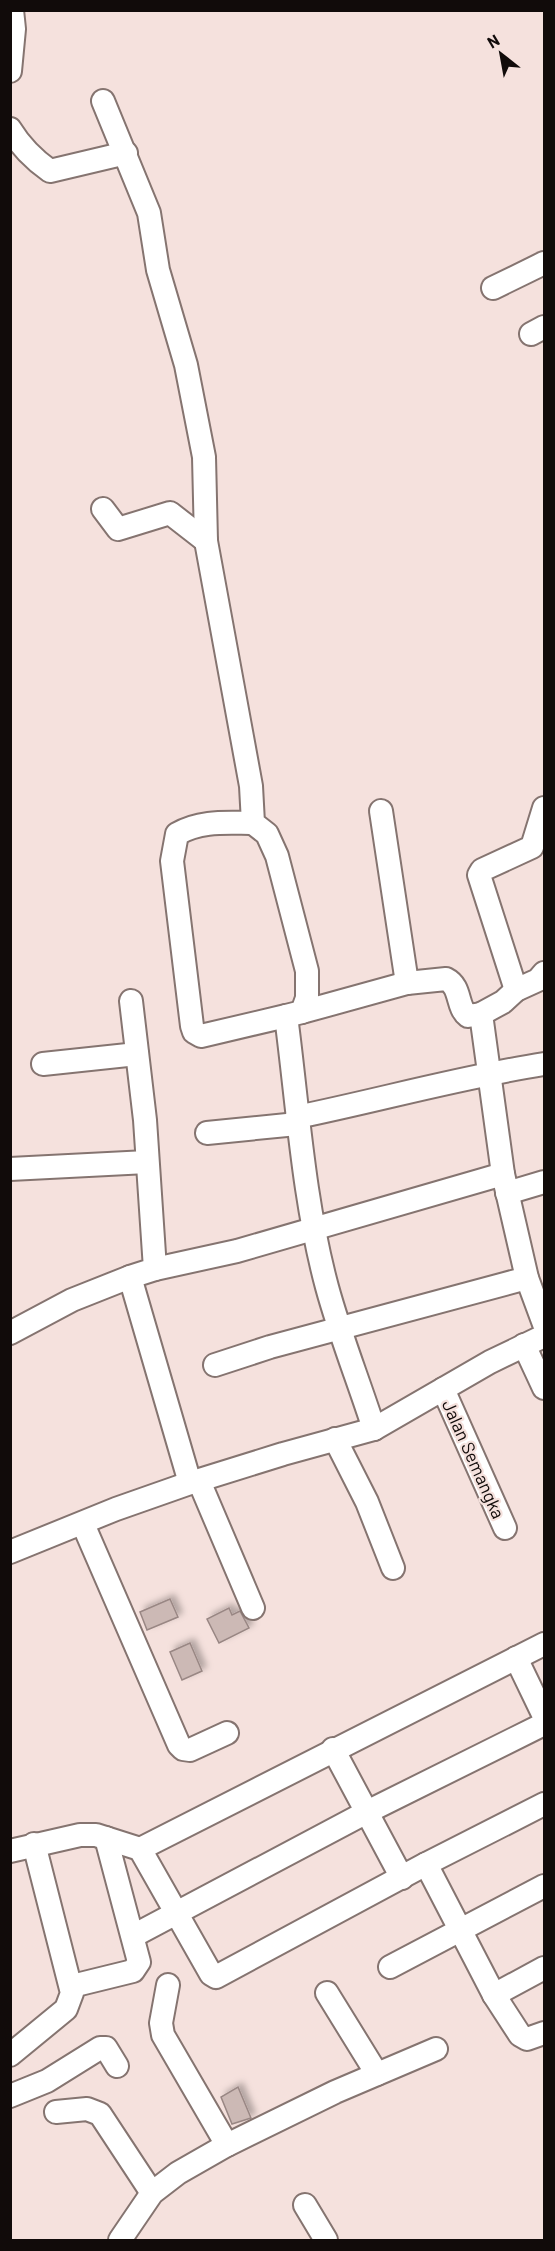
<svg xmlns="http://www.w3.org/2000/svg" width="555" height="2251" viewBox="0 0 555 2251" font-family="Barlow,sans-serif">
  <defs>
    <filter id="shadow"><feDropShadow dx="4.5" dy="-4.5" stdDeviation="3" flood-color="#0004"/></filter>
  </defs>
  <rect width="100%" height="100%" fill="#f5e1dd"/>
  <g fill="#ccb9b5" stroke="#998784" stroke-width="1.5" filter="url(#shadow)">
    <path d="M170 1599 178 1617 147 1630 140 1612Z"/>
    <path d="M229 1608 232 1615 240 1611 249 1628 219 1643 207 1619Z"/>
    <path d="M190 1643 202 1671 182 1680 170 1652Z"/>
    <path d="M238 2087 251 2118 232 2124 221 2097Z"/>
  </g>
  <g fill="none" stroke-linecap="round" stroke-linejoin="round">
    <defs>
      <g id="minor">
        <path d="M10 71 14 29 12 10"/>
        <path d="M103 101 149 213 158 270 186 365 204 457 206 541 251 786 253 823 267 834 277 856 307 971V998L302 1012 286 1016C298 1107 303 1198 327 1287 340 1335 359 1382 374 1429"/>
        <path d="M10 129C21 147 33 159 50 171L126 153"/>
        <path d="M493 288 544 263"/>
        <path d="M531 334 544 327"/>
        <path d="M103 509 118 529 170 513 206 541"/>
        <path d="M381 811 407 983"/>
        <path d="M253 823C227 823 201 820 177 834L172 861 192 1026 194 1032 201 1036 286 1016"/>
        <path d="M544 973 538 980 516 990 503 1002 481 1014 503 1174 527 1278 544 1324"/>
        <path d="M516 990 479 875 482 870 532 847 544 808"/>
        <path d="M131 1001 145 1120 155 1269 130 1277 190 1483"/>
        <path d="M302 1012 407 983 446 979C462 987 456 1007 468 1016L481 1014"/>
        <path d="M43 1064 137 1054"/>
        <path d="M297 1117C380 1100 461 1077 544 1064"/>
        <path d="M207 1133 297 1124"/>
        <path d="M10 1169 147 1162"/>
        <path d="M507 1193 544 1182"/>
        <path d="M155 1269 237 1251 503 1174"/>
        <path d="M10 1333 72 1300 130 1277"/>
        <path d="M524 1345 544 1388"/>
        <path d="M215 1365 270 1347 527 1278"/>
        <path d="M443 1389 505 1528"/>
        <path d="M335 1439 367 1502 393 1568"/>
        <path d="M199 1481 253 1608"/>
        <path d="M83 1524 179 1745 183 1749 190 1750 227 1733"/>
        <path d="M10 1552 116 1509 190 1483 283 1454 374 1429 490 1362 544 1336"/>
        <path d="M516 1658 544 1716"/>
        <path d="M333 1749 402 1878"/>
        <path d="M140 1849 544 1644"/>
        <path d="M10 1851 80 1835H96L140 1849 211 1974 216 1977 426 1864 544 1804"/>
        <path d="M426 1864 494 1995 520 2035 527 2039 544 2033"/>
        <path d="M133 1936 365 1813 544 1724"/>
        <path d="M390 1967 544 1886"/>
        <path d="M168 1985 161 2023 163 2035 227 2145"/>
        <path d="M72 1986 133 1971 139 1962 106 1838"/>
        <path d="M327 1993 377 2074"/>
        <path d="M494 1995 544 1968"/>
        <path d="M10 2055 66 2009 72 1993 34 1844"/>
        <path d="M10 2096 47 2081 100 2048H106L117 2066"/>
        <path d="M56 2112 87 2109 100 2114 152 2193"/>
        <path d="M305 2205 326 2240"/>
        <path d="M120 2240 152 2193 178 2173 227 2145 335 2092 436 2049"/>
      </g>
    </defs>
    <use href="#minor" stroke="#857470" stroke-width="26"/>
    <use href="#minor" stroke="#fff" stroke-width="22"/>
  </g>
  <g text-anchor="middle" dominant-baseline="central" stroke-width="4.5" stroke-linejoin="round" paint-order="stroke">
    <g font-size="18" fill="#110b0a" stroke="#f5e1dd">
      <text transform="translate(474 1459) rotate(66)">Jalan Semangka</text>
    </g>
  </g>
  <rect width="555" height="2251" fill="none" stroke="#110b0a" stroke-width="24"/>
  <g transform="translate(501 54) rotate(329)" stroke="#f5e1dd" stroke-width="4.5" paint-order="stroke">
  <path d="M0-4.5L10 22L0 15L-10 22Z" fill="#110b0a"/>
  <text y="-9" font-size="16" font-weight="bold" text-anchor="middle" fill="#110b0a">N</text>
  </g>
</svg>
